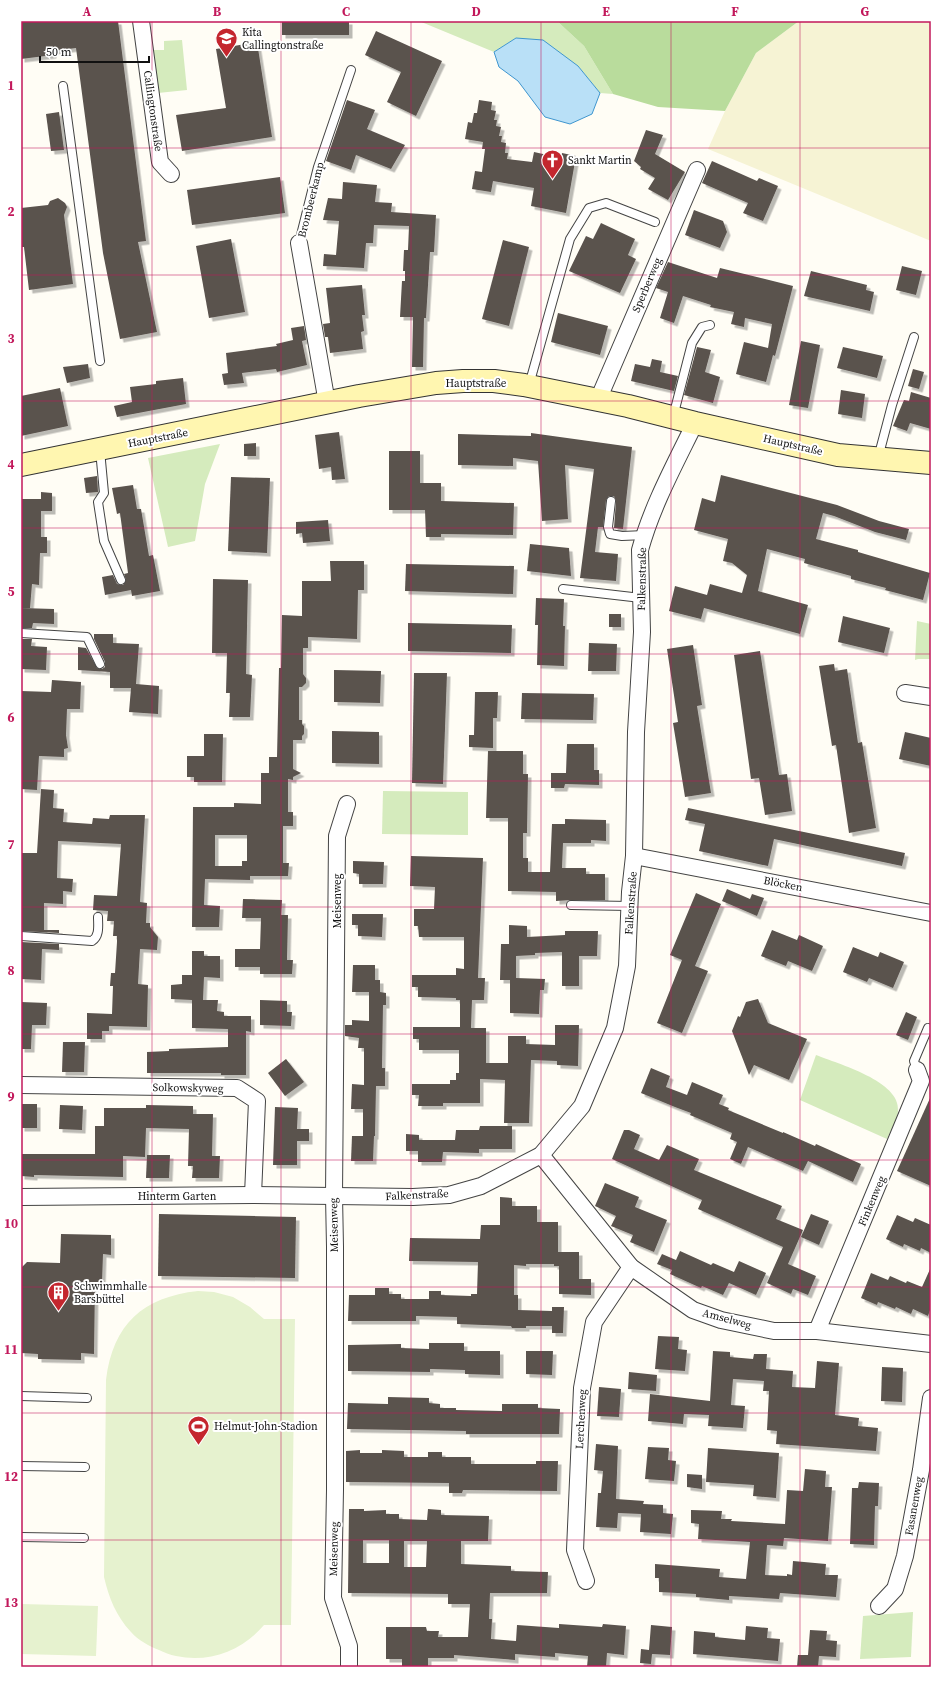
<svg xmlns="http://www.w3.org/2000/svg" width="952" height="1688" viewBox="0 0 952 1688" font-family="'Source Serif 4',serif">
  <defs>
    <filter id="shadow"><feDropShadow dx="3.5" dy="3.5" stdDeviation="0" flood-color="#0004"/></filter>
  </defs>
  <rect width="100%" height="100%" fill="#fffdf5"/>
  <path fill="#f6f3d4" d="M799 21H931V241L708 149 725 111 756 53Z"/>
  <g fill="#d5ebbd">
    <path d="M419 21H557L584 46 613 94 600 93 578 66 516 38 494 52Z"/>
    <path d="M182 40 187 90 158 93 152 50H164V41Z"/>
    <path d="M220 444 205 484 195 541 168 547 148 458Z"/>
    <path d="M917 621 931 624V659H918L915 660Z"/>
    <path d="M383 791 468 792V835L382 834Z"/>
    <path d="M816 1055C838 1064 901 1081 898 1111 898 1118 890 1132 887 1139L800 1100Z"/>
    <path d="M913 1612 911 1657 860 1659 863 1616Z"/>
  </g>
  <path fill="#b9dc9c" d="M557 21H799L756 53 725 111 658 107 613 94 584 46Z"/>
  <g fill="#e6f2cf">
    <path d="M198 1291 214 1292 233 1297 250 1307 264 1319H295L291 1625H264C242 1651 209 1663 176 1656 170 1655 164 1652 159 1650 149 1646 138 1640 131 1632 116 1616 109 1598 104 1577L106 1380C113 1324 143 1297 198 1291Z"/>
    <path d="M21 1604 98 1606 96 1656 21 1654Z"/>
  </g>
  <path fill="#b9e0f7" stroke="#3f96cf" d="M516 38 543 40 578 66 600 93 592 114 570 124 545 117 518 81 499 67 494 52Z"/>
  <g fill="#5a524d" fill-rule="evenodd" filter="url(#shadow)">
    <path d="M21 21H118L146 241 138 242 157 332 120 339 103 253 76 48 53 51V55L21 59Z"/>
    <rect x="282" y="21" width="67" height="14"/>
    <path d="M376 31 442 61 416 116 387 102 401 72 365 55Z"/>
    <path d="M257 42 272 137 182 151 176 115 226 108 216 49Z"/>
    <path d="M347 100 375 110 367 129 405 145 391 169 356 155 351 170 326 161Z"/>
    <path d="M479 100 492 102 491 110 496 111 494 120H497L496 126 501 127 499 136H502L501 142 506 143 505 153H508L507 159 532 162 534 152 561 158 562 153 576 156 566 213 531 206 534 188 493 181 491 192 472 189 475 171 482 172 485 149H482L483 142 465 139 468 122 472 123 474 113H477Z"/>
    <path d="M59 112 64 150 51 151 46 114Z"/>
    <path d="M646 130 663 135 655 154 685 172 668 200 648 189 655 178 640 169 641 167 634 161Z"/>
    <path d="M712 161 757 181 759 178 778 186 763 221 743 213 748 203 702 183Z"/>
    <path d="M280 177 285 213 192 225 187 190Z"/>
    <path d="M343 182 377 185 375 202 392 203 391 212 436 215 434 252H430L426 318H424L423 367H412L413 317H400L402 281H405V271H403L404 250H408L409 226 374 225 373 243H366L364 268 323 266 324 254 336 255 339 221 323 220 328 198 342 199Z"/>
    <path d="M58 198 65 203 67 207 64 215 73 284 29 290 24 247H21V208L48 205 50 201Z"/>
    <path d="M694 210 723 221 727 232 720 248 685 235Z"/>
    <path d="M601 223 635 239 628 255 636 259 620 293 569 271 586 236 593 239Z"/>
    <path d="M231 239 245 312 209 318 196 246Z"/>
    <path d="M503 240 529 247 509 326 482 319Z"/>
    <path d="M668 262 717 278 720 268 793 286 775 356 773 355 766 382 736 374 744 342 768 348 772 324 745 318 744 327 731 324 734 312 710 307 711 305 683 296 674 323 660 318 668 292 656 288Z"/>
    <path d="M902 266 922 271 916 295 896 290Z"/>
    <path d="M811 271 867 285 866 290 874 292 870 311 804 296Z"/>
    <path d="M362 285 365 315H362L364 331 361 332 363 349 330 353 328 337H325L323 324 330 323 326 288Z"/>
    <path d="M558 313 608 326 600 355 551 342Z"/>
    <path d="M304 326 306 340 302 341 307 365 277 372 276 369 242 373 244 383 224 385 222 374 228 373 226 353 277 346 276 344 293 340 291 328Z"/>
    <path d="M801 341 820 345 808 408 789 405Z"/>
    <path d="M697 347 711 350 705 372 720 377 713 403 684 395Z"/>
    <path d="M843 347 883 356 877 378 837 368Z"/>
    <path d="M652 359 662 361 660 372 678 376 674 391 631 381 635 364 650 367Z"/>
    <path d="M88 364 90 378 67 383 63 367Z"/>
    <path d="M913 369 924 372 919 389 908 386Z"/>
    <path d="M183 378 186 404 117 417 114 406 132 402 130 387 156 384V381Z"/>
    <path d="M60 388 68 426 21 436V396Z"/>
    <path d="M841 390 865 394 862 418 838 414Z"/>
    <path d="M911 392 931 398V429L910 423 907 431 893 426 904 400 909 401Z"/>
    <path d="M339 432 345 479 332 480 331 467 319 469 315 435Z"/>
    <path d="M531 433 632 447 623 529 614 528 616 501 614 496H609L606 500 603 527H598L595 552 618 554 616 581 580 578 594 469 565 465 568 519 542 521 538 461 513 458V466L458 465V434L531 436Z"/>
    <path d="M256 443V456H244V444Z"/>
    <path d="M389 451H420V483H441V501L514 503 513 535 441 534V537H426L425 510H389Z"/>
    <path d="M721 475 837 505 879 521 909 529 906 540 875 532 834 516 823 513 816 539 858 550V552L930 573 923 600 885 590 886 588 851 579V576L804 563 805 559 767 549 758 591 808 605 800 634 704 608 701 619 669 611 675 586 707 595 710 584 742 593 747 575 732 563 723 561 728 539 694 530 702 498 715 502Z"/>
    <path d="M97 476 98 492 86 493 84 478Z"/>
    <path d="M231 477 270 478 267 553 228 551Z"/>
    <path d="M133 485 137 509H141L149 556 153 555 160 591 132 596 131 590 105 595 102 577 113 575 117 584 123 585 126 580 124 574 128 573 120 513 117 514 112 488Z"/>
    <path d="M41 492 52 493V511H41V537H47V553H40L39 585 32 584 30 608H21V499H41Z"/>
    <path d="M328 520 330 541 303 543 302 533 296 534V522Z"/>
    <path d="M530 544 569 548 571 576 527 571Z"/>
    <path d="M330 561H364V590H358L357 639 308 637V648H303V674L306 678V683L302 687H299V720H302V724L304 726V734L302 736V740H293V769L301 773 293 777V780L288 779V812H293V826H283V863H289L288 876H250V880L205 879 204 905 220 906 219 927H192L193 807H234V803L261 804V773H269V757H277L279 668H281L282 615 302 616V581H331ZM215 835H247V861H242V866H215Z"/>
    <path d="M406 564 514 566 513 594 405 591Z"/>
    <path d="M213 579 248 580 246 674 252 675 250 717H229L230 693H226L227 653H212Z"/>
    <path d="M536 598 564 599 563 626H565L564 666 537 665 538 625H535Z"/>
    <path d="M21 608 54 609V624L33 623 32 628H21Z"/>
    <rect x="609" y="614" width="12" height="13"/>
    <path d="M843 616 890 628 884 653 838 642Z"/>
    <path d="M408 623 512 625 511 653 408 651Z"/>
    <path d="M94 634H113V643L139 644 136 684 159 686 158 714 129 712 131 688H110V672L78 670V647L86 648 97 668 102 669 105 667V662L94 639Z"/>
    <path d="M21 639H32L31 646 47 647 46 670 21 669Z"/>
    <path d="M589 643 617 644 616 671H588Z"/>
    <path d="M693 645 702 705 697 706 711 793 685 797 673 723 678 722 667 649Z"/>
    <path d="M760 651 779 775 787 774 792 811 765 815 759 778 751 779 734 655Z"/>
    <path d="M834 664 835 671 847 669 858 743 862 742 876 828 849 833 836 745 832 746 819 666Z"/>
    <path d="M334 670 381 671 380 703 334 702Z"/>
    <path d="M414 673H447L443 784 412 783Z"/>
    <path d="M52 680 81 682 80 709H67L66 735 68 748 64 749V757L39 756 37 790 21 789V691L51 692Z"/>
    <path d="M475 692H498L497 718H493V748L469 747V735H474Z"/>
    <path d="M522 693 594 694 593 720 521 719Z"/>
    <path d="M332 731 379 732V764L332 763Z"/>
    <path d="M905 732 931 738V766L899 759Z"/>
    <path d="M204 734H223L222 782H194V777H187V756H204Z"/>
    <path d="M567 744H594V770H599V785L565 784 564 788H551V773H566Z"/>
    <path d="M488 751H523V774H528L527 833H523V858H528V872H550L552 824H565V819L606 820V841L591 840V843H563L562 868H586V874H605V900H571L556 901V892L508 891V818H486Z"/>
    <path d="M41 789 54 790 53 808 64 809 63 822 92 824 93 818 109 819 110 815H145L140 902 147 903 146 923H150V927L158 937 157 950 140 949 138 984 148 985 147 1027 109 1026V1031H102V1039H87V1013L112 1014 113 986H110L111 973H115L117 942V936H113L114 921H107L108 911 93 910 94 895 117 896 121 844 58 841 57 878 73 879 72 892 63 891V904L44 903V930H59V933L21 931V853H37Z"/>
    <path d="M688 808 905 853 902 866 774 839 768 866 699 851 705 824 685 820Z"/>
    <path d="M411 856 483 858 478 978H485L484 1000H472L471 1028H486V1063H508V1036H526V1044L555 1045V1025H579L578 1066 557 1065V1061L531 1060 529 1123H504L505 1080 480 1079V1103H443V1106H418L419 1095H412V1084H450V1080H456V1073H459V1050H419V1039H413V1027H460V1000H456V998L418 997V987H412V975H456V968L464 969V937H419L418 926H414V909H434L435 887 410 886Z"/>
    <path d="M353 861 384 862 383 884H359V874L353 873Z"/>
    <path d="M727 889 750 899 752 894 764 898 757 916 722 901Z"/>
    <path d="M696 893 721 904 695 966 708 971 682 1033 657 1023 682 960 670 955Z"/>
    <path d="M243 899 282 900 281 915H288L287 960H293L292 974H260V967H235V949H260L261 918H242Z"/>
    <path d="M352 914H383L382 937 358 936V925H352Z"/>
    <path d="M509 925 527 926V937L565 935V931H598L597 956H579V986H562V952L535 953V955L516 956V978L545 979 544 990H540L539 1014 510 1013V980H500L501 944H509Z"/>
    <path d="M772 930 797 940 799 935 823 946 812 971 788 961 786 966 761 956Z"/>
    <path d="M21 942 59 944V950L42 949 41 980 21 979Z"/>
    <path d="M853 947 878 957 880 952 904 962 893 988 869 978 867 982 843 972Z"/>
    <path d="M192 951H204V956H220V978L204 977 203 1000H218L217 1011 224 1012V1016H251V1032L246 1031V1075H221V1073H147V1052L169 1051V1049L228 1047V1029L192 1028V1000L171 999V985L182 984V975H192Z"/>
    <path d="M353 965H375V980H380V992L386 993V1005H383L382 1068H385V1086H376L375 1136H363V1109H351L352 1084 364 1085V1048H358L359 1038 345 1036V1025H352V1020L369 1021V992H352Z"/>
    <path d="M758 999 768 1023 807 1039 789 1080 754 1065 749 1075 732 1031 738 1016 740 1017 746 1002Z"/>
    <path d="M260 1000 287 1001V1012H292L291 1026 260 1025Z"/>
    <path d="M21 1002 47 1003 46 1025H32L31 1049H21Z"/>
    <path d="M906 1012 917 1017 908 1040 896 1035Z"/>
    <path d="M63 1042H85L84 1072H62Z"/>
    <path d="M286 1059 304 1082 285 1096 268 1073Z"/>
    <path d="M651 1068 670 1076 666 1087 687 1095 692 1082 723 1095 719 1104 729 1108 728 1110 783 1133V1132L815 1146 816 1144 861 1164 853 1182 808 1161 803 1171 748 1147 741 1164 730 1159 737 1142 730 1139 732 1133 690 1115 691 1113 675 1107 641 1093Z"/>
    <path d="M931 1096V1186L897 1171Z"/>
    <rect x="21" y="1104" width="16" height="24"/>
    <path d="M60 1105 83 1106 82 1130 59 1129Z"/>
    <path d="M146 1105 193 1106V1114H213L212 1156H220L219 1178H192L193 1166H188L189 1129 146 1128 145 1157 123 1156V1177L34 1175V1177L21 1176V1154H95V1126H104V1108H146Z"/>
    <path d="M275 1107 298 1108 297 1129H309V1141H297V1165H273Z"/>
    <path d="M480 1126H512V1149H479V1153L443 1152 442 1162H418V1151H406V1134L419 1135V1140H455L456 1130H479Z"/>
    <path d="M624 1130H629L640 1135 634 1149 659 1160 667 1145 699 1159 694 1170 782 1206 776 1219 803 1230 788 1264 816 1276 808 1295 793 1289 791 1294 767 1283 783 1247 698 1209 702 1200 612 1159Z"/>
    <path d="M352 1136H374L373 1161H351Z"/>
    <path d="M147 1155H170L169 1178H146Z"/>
    <path d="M605 1183 639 1197 635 1207 667 1220 654 1252 630 1242 633 1235 611 1226 616 1216 595 1206Z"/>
    <path d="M500 1197 512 1198V1206H537V1222H558V1252H579V1279H591V1295L559 1294V1266H554V1264H526V1266L514 1265V1295H518V1310L552 1311V1307H564L563 1333H552V1326H526V1328H512L511 1326 457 1324V1317L416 1316V1321H348L349 1295H375V1288H389V1294H401V1299H429V1291H441V1295L471 1296V1294H477L478 1262 409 1261 410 1238 480 1239 481 1225H500Z"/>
    <path d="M159 1214 296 1217 295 1278 158 1276Z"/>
    <path d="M811 1214 829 1221 819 1245 801 1237Z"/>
    <path d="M897 1215 913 1222 915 1218 931 1225V1253L921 1248 920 1251 904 1244 903 1247 886 1239Z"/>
    <path d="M61 1234 111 1235V1255L103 1254 102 1283H95L94 1354 81 1353V1360L38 1359V1354L21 1353V1268L27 1262 60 1263Z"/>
    <path d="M680 1251 711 1265 713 1263 734 1272 739 1261 766 1273 756 1295 729 1283 723 1295 702 1286 701 1288 670 1274 672 1270 657 1264 662 1254 676 1260Z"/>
    <path d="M931 1267V1307L928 1316 913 1309 911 1314 896 1307 895 1309 878 1302 877 1305 861 1298 871 1273 888 1280 890 1276 906 1283 907 1281 922 1287Z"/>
    <path d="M658 1336 679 1337 678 1349 687 1350 685 1371 655 1369Z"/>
    <path d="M429 1343H464V1351H500V1375L465 1374V1370L430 1369V1372L348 1371V1345L401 1344V1348L429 1349Z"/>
    <path d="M526 1351H553L552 1375 526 1374Z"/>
    <path d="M713 1351 730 1352V1357L753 1359 754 1354H767L766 1369 793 1371 792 1387 815 1388 817 1361 839 1363 835 1415 859 1418 858 1426 878 1428 876 1451 776 1444 777 1431 767 1430 769 1391H763L764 1381 733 1379 731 1405 745 1406 743 1428 708 1426 709 1415 684 1414 683 1424 648 1421 650 1394 710 1401Z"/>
    <path d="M882 1367 903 1368 902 1402 881 1401Z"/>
    <path d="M629 1372 657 1375 656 1391 628 1389Z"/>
    <path d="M599 1387 621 1389 619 1417 597 1416Z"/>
    <path d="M388 1397 429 1398V1403L440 1404V1408H456V1410L502 1411V1404H538V1408L560 1409 559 1434H466V1431L347 1429 348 1403 388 1404Z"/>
    <path d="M596 1444 618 1446 616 1499 644 1501 643 1504 663 1505V1513L673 1514 671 1534 640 1532 641 1514 618 1513 617 1528 596 1527 598 1493H601L603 1471 594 1470Z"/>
    <path d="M648 1447 669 1448 668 1460 676 1461 674 1481 645 1479Z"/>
    <path d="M708 1448 779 1453 776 1498 753 1496 754 1485 706 1482Z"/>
    <path d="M360 1450V1453H382V1450L404 1451V1457H428V1452H442V1457H471V1464H536V1461H558L557 1491 463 1490 462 1493H449V1483L346 1482V1451Z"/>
    <path d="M805 1469 826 1471 825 1487H832L828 1541 784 1538 783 1546 767 1545 765 1575 787 1576V1574L792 1575 793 1561 826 1564 825 1575H838L836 1597 780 1593 779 1599 729 1596V1600L696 1597V1594L659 1592V1578H655V1564L720 1569 719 1577 746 1579 750 1542 698 1539 699 1524 691 1523V1510L722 1511 721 1519H732L731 1521 785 1524 787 1490 803 1491Z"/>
    <path d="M687 1474 702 1475V1489L687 1487Z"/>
    <path d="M859 1482 879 1483 878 1506H875L874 1545 850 1544 852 1488H858Z"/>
    <path d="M349 1509H364V1511L386 1510V1514H399V1519L427 1520 428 1509 441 1510V1515L489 1516 488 1541H461V1564L511 1566V1571L548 1572 547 1593H490L489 1619H492L491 1639 516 1641 517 1625 559 1628V1624L602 1627 603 1624 626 1626 624 1655 607 1653 606 1667H587L588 1656 555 1653V1657L515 1654V1660L454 1655V1658H428V1667H402V1659H386V1627H426L427 1631H439L438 1637H468L470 1604H448V1594L348 1593ZM363 1540H389V1563H363ZM404 1541H427L426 1567H404Z"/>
    <path d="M651 1625 672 1627 670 1655 652 1654 651 1664 640 1663 641 1649 649 1650Z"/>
    <path d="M746 1626 768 1628 767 1638 780 1639 778 1661 693 1654 694 1631 715 1633V1637L745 1640Z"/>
    <path d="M810 1630 827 1631 826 1640 837 1641 836 1657 819 1656 818 1667H797L798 1655H808Z"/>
  </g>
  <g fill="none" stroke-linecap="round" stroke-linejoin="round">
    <defs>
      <g id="lane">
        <path d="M63 86 100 361"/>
        <path d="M299 243 318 167 351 70"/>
        <path d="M529 385 570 239 589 208 606 203 655 222"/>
        <path d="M673 417 692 343 702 327 710 325"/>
        <path d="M100 450 104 493 98 502 104 541 121 580"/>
        <path d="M878 458 892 405 914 337"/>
        <path d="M611 501 608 527 610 534 622 536 645 535"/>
        <path d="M563 589 641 598"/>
        <path d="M21 633 87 637 100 664"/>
        <path d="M571 905 630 906"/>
        <path d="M21 936 92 941C100 936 98 925 98 917"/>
        <path d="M917 1070 914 1061 928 1028"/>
        <path d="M21 1396 87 1398"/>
        <path d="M21 1466 85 1467"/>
        <path d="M21 1537 84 1538"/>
      </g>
      <g id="street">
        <path d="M141 21 160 162 171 174"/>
        <path d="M299 243 327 403"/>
        <path d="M598 400 697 170"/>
        <path d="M905 693 931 697"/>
        <path d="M347 804 337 836 334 1196 335 1247V1490L333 1598 349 1646V1667"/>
        <path d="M634 856 931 913"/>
        <path d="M21 1085 237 1088 257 1101 253 1195"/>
        <path d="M541 1155 631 1267 693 1310 721 1320 774 1331H817L931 1344"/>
        <path d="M21 1197 253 1195 413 1197 449 1195 481 1186 541 1155 582 1106 615 1028 627 966 630 892 634 856 636 732 642 632 640 550C652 506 675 464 695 423"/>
        <path d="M817 1331 921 1081 917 1070"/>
        <path d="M586 1581 575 1550 582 1388 594 1322 631 1267"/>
        <path d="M879 1606 895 1589 905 1556 921 1470 931 1398"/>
      </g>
      <path id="secondary" d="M21 465 359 396 436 383 463 381H494L524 385 628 406 695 423 838 455 931 463"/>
    </defs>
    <use href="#lane" stroke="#444" stroke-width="10"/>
    <use href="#street" stroke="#444" stroke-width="18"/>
    <use href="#secondary" stroke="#333" stroke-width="24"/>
    <use href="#lane" stroke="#fff" stroke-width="8"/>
    <use href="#street" stroke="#fff" stroke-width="16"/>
    <use href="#secondary" stroke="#fff6b0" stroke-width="22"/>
  </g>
  <path fill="none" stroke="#c2185b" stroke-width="1" stroke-opacity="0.55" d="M152 21V1667M281 21V1667M411 21V1667M541 21V1667M671 21V1667M800 21V1667M21 148H931M21 275H931M21 401H931M21 528H931M21 654H931M21 781H931M21 907H931M21 1034H931M21 1160H931M21 1287H931M21 1413H931M21 1540H931"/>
  <defs>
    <symbol id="school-pin" viewBox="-11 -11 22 30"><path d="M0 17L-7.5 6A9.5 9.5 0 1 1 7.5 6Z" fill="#c4262e" stroke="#fff"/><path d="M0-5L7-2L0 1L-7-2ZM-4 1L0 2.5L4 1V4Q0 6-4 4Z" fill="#fff"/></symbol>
    <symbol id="church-pin" viewBox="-11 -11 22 30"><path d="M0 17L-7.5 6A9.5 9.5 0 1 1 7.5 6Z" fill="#c4262e" stroke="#fff"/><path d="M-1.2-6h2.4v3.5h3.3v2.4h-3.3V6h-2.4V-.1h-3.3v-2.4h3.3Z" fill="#fff"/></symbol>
    <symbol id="building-pin" viewBox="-11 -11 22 30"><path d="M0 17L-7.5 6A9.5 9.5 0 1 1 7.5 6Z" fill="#c4262e" stroke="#fff"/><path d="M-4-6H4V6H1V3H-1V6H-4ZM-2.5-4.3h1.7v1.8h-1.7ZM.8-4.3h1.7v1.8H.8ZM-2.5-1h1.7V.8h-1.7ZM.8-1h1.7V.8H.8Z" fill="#fff"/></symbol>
    <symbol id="stadium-pin" viewBox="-11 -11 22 30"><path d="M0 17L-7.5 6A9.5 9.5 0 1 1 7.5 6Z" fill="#c4262e" stroke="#fff"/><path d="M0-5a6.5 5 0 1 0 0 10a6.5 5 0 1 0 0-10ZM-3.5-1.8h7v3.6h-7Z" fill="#fff"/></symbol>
  </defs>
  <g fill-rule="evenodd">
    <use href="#school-pin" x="214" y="26" width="25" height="34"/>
    <use href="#church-pin" x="540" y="148" width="25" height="34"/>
    <use href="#building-pin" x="46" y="1280" width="25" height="34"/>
    <use href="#stadium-pin" x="186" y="1414" width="25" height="34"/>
  </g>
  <g text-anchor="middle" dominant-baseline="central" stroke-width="4" stroke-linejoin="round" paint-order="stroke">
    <g font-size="11" fill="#111" stroke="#fff" text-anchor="start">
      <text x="242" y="32">Kita<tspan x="242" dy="13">Callingtonstraße</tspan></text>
      <text x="568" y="160">Sankt Martin</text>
      <text x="74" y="1286">Schwimmhalle<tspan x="74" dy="13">Barsbüttel</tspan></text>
      <text x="214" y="1426">Helmut-John-Stadion</text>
    </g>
    <g font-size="11" fill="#111" stroke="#fff">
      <text transform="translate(153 111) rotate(82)">Callingtonstraße</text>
      <text transform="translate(311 200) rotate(-76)">Brombeerkamp</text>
      <text transform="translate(647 285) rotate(-67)">Sperberweg</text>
      <text x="476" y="383">Hauptstraße</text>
      <text transform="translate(158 438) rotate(-11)">Hauptstraße</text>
      <text transform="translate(793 445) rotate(13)">Hauptstraße</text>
      <text transform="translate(642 579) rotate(-89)">Falkenstraße</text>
      <text transform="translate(783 884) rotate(11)">Blöcken</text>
      <text transform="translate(337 901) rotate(-90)">Meisenweg</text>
      <text transform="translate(631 903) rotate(-86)">Falkenstraße</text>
      <text transform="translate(188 1088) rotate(1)">Solkowskyweg</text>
      <text transform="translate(417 1195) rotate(-3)">Falkenstraße</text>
      <text x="177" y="1196">Hinterm Garten</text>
      <text transform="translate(872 1201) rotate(-67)">Finkenweg</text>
      <text transform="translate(334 1225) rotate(-91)">Meisenweg</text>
      <text transform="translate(727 1319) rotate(15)">Amselweg</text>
      <text transform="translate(581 1419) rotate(-87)">Lerchenweg</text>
      <text transform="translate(914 1506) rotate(-80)">Fasanenweg</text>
      <text transform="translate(334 1549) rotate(-89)">Meisenweg</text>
    </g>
  </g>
  <rect width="952" height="1688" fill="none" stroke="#ffffff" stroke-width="44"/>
  <path d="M40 56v6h109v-6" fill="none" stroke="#111111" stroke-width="2"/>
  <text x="46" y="56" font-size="12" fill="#111111" stroke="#ffffff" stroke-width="3" paint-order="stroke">50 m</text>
  <rect x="22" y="22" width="908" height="1644" fill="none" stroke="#c2185b" stroke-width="1.5"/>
  <g font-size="13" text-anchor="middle" font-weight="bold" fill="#c2185b">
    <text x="87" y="16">A</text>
    <text x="217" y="16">B</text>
    <text x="346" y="16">C</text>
    <text x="476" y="16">D</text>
    <text x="606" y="16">E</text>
    <text x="735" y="16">F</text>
    <text x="865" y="16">G</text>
    <text x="11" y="90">1</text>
    <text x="11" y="216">2</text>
    <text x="11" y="343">3</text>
    <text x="11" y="469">4</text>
    <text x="11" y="596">5</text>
    <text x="11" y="722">6</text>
    <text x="11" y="849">7</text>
    <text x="11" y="975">8</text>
    <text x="11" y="1101">9</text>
    <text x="11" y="1228">10</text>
    <text x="11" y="1354">11</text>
    <text x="11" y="1481">12</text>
    <text x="11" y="1607">13</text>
  </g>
</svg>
